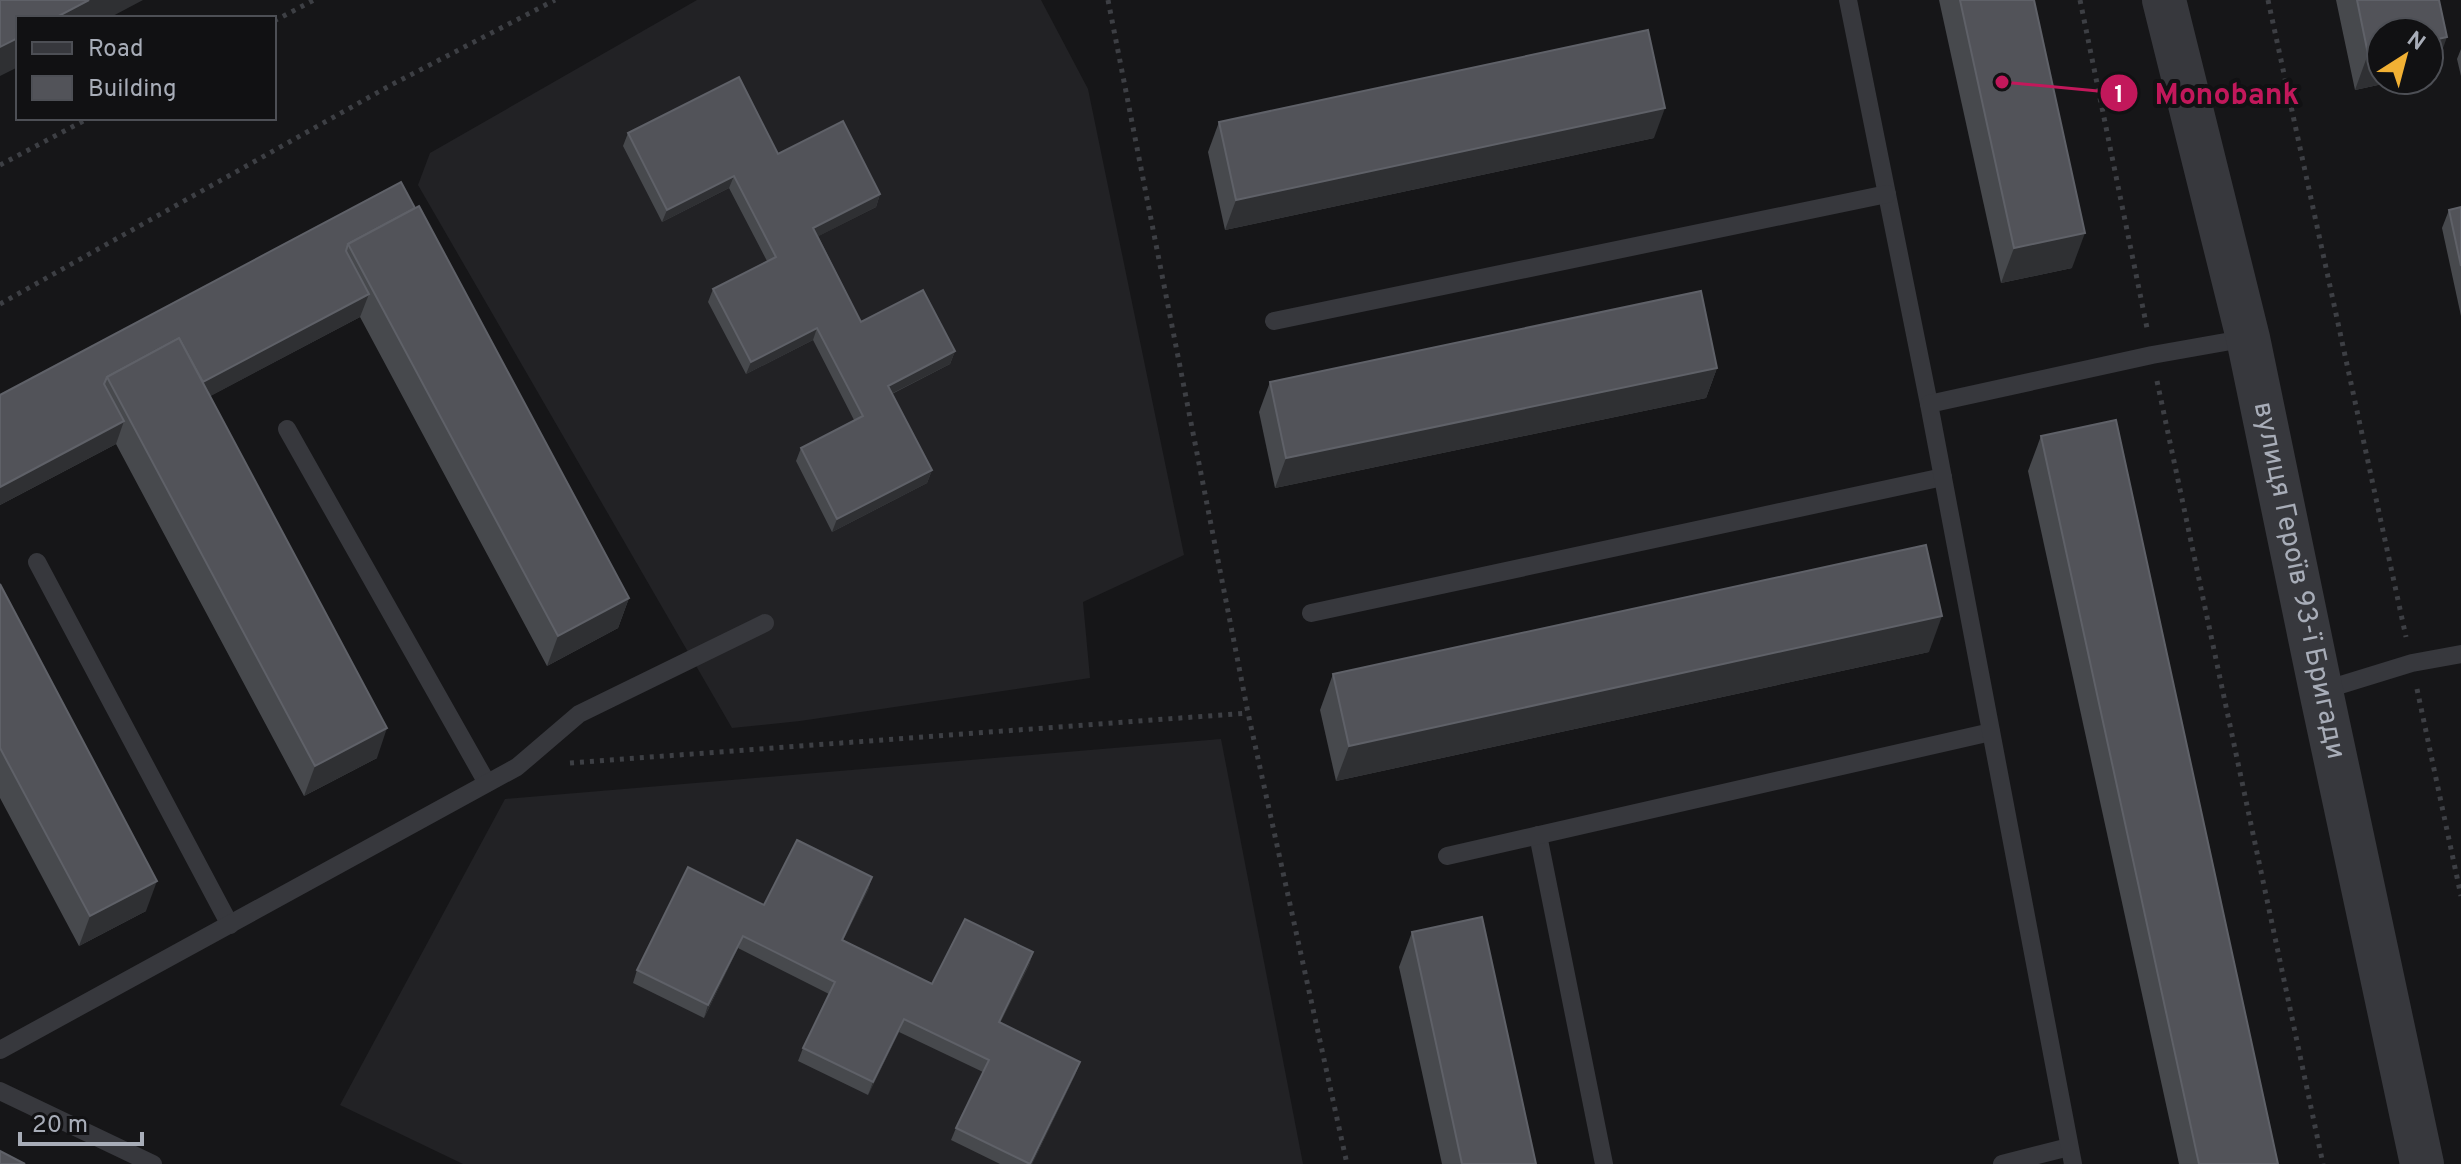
<svg xmlns="http://www.w3.org/2000/svg" width="2461" height="1164" viewBox="0 0 2461 1164" font-family="Overpass,sans-serif">
  <rect width="100%" height="100%" fill="#161618"/>
  <g fill="#222225">
    <path d="M697 0H1041L1088 89 1184 555 1083 602 1090 678 800 721 732 728 418 185 430 153Z"/>
    <path d="M1221 739 1303 1164H463L340 1105 505 799Z"/>
  </g>
  <g fill="none" stroke-linecap="round" stroke-linejoin="round">
    <g stroke="#3d3f44" stroke-width="5" stroke-dasharray="4 6" stroke-linecap="butt">
      <path d="M1108 0 1248 713 1347 1164"/>
      <path d="M2080 0 2147 328"/>
      <path d="M2268 0 2406 637"/>
      <path d="M274 21 314 0"/>
      <path d="M0 165 89 118"/>
      <path d="M0 304 391 85 555 0"/>
      <path d="M2157 381 2323 1164"/>
      <path d="M2417 689 2461 896"/>
      <path d="M570 763 1248 713"/>
    </g>
    <g stroke="#37383d" stroke-width="18">
      <path d="M1848 0 1929 404"/>
      <path d="M1274 321 1887 194"/>
      <path d="M287 429 487 783"/>
      <path d="M37 562 230 925"/>
      <path d="M1311 613 1943 477"/>
      <path d="M2321 691 2412 663 2461 654"/>
      <path d="M1538 835 1604 1164"/>
      <path d="M1447 856 1991 732"/>
      <path d="M0 1050 517 767 579 714 765 623"/>
      <path d="M0 1091 153 1164"/>
      <path d="M2002 1164 2069 1147"/>
      <path d="M2073 1164 1929 404 2152 355 2248 338"/>
    </g>
    <path stroke="#37383d" stroke-width="44" id="s1" d="M2164 0 2248 338 2321 691 2422 1164"/>
  </g>
  <g fill="#47494d">
    <path d="M1939 0H2034L2072 268 2001 283Z"/>
    <path d="M2336 0H2439L2434 73 2429 74V32L2381 80H2401L2355 90Z"/>
    <path d="M2461 49V76L2457 59Z"/>
    <path d="M1219 122 1654 138 1225 230 1208 152Z"/>
    <path d="M628 133 778 154 880 194 876 207 818 236 861 322 955 351 950 364 892 394 932 470 927 483 832 532 796 461 801 448 854 420 813 340 746 374 708 302 713 289 767 261 729 188 662 222 623 146Z"/>
    <path d="M401 182 629 598 618 628 547 666 360 317 210 396 377 758 304 796 116 444 0 505V395Z"/>
    <path d="M2461 207V316L2442 228 2449 210Z"/>
    <path d="M1717 368 1706 398 1275 488 1259 412 1270 382Z"/>
    <path d="M2041 436 2278 1164H2179L2028 471Z"/>
    <path d="M0 584 146 911 79 946 0 798Z"/>
    <path d="M1929 652 1336 781 1320 710 1333 674Z"/>
    <path d="M872 877 868 890 843 940 932 984 1033 952 1029 965 1000 1023 1080 1062 1075 1075 1032 1164H1000L951 1140 956 1128 983 1072 899 1032 868 1095 798 1061 803 1048 829 994 738 948 704 1018 633 983 637 970Z"/>
    <path d="M1412 932 1536 1164H1442L1399 967Z"/>
  </g>
  <g fill="#2f3033">
    <path d="M89 0H143L109 18H55Z"/>
    <path d="M2447 37 2434 73 2429 74V41Z"/>
    <path d="M18 38V67L0 76V47Z"/>
    <path d="M2381 52V80H2401L2355 90 2368 54Z"/>
    <path d="M1665 108 1654 138 1225 230 1236 200Z"/>
    <path d="M734 176 729 188 662 222 667 210Z"/>
    <path d="M880 194 876 207 809 241 813 228Z"/>
    <path d="M2085 233 2072 268 2001 283 2014 248Z"/>
    <path d="M369 294 360 317 190 407 198 384Z"/>
    <path d="M817 328 813 340 746 374 751 362Z"/>
    <path d="M955 351 950 364 883 398 888 386Z"/>
    <path d="M1717 368 1706 398 1275 488 1286 458Z"/>
    <path d="M124 421 116 444 0 505V487Z"/>
    <path d="M932 470 927 483 832 532 837 519Z"/>
    <path d="M629 598 618 628 547 666 558 636Z"/>
    <path d="M1942 616 1929 652 1336 781 1349 746Z"/>
    <path d="M387 728 377 758 304 796 315 766Z"/>
    <path d="M872 877 868 890 837 953 842 940Z"/>
    <path d="M157 881 146 911 79 946 90 916Z"/>
    <path d="M743 936 738 948 704 1018 708 1005Z"/>
    <path d="M1033 952 1029 965 994 1035 999 1022Z"/>
    <path d="M904 1019 899 1032 868 1095 873 1082Z"/>
    <path d="M1080 1062 1075 1075 1032 1164H1030Z"/>
  </g>
  <g fill="#525359" stroke="#5f6168" stroke-width="2">
    <path d="M0 0H89L55 18H18V38L0 47Z"/>
    <path d="M1960 0H2034L2085 233 2014 248Z"/>
    <path d="M2357 0H2439L2447 37 2429 41V32H2381V52L2368 54Z"/>
    <path d="M1648 30 1665 108 1236 200 1219 122Z"/>
    <path d="M739 77 778 154 843 121 880 194 813 228 861 322 923 290 955 351 888 386 932 470 837 519 801 448 863 416 817 328 751 362 713 289 776 257 734 176 667 210 628 133Z"/>
    <path d="M401 182 415 208 348 244 346 251 369 294 203 382 179 338 107 377 104 384 124 421 0 487V395Z"/>
    <path d="M419 206 629 598 558 636 348 244Z"/>
    <path d="M2461 207V266L2449 210Z"/>
    <path d="M1701 291 1717 368 1286 458 1270 382Z"/>
    <path d="M179 338 387 728 315 766 107 377Z"/>
    <path d="M2116 420 2278 1164H2199L2041 436Z"/>
    <path d="M1926 545 1942 616 1349 746 1333 674Z"/>
    <path d="M0 584 157 881 90 916 0 748Z"/>
    <path d="M797 840 872 877 842 940 932 984 965 919 1033 952 999 1022 1080 1062 1030 1164 956 1128 989 1060 904 1019 873 1082 803 1048 835 982 743 936 708 1005 637 970 688 867 764 905Z"/>
    <path d="M1482 917 1536 1164H1462L1412 932Z"/>
    <path d="M0 1151 25 1164H0Z"/>
  </g>
  <g text-anchor="middle" dominant-baseline="central" stroke-width="8" stroke-linejoin="round" paint-order="stroke">
    <g font-size="28" fill="#a8adb8" stroke="#111113">
      <text stroke="none"><textPath href="#s1" startOffset="596">вулиця Героїв 93-ї Бригади</textPath></text>
    </g>
  </g>
  <path fill="none" stroke="#c2185b" stroke-width="3" d="M2002 82L2119 93"/>
  <g fill="#c2185b" stroke="#111113" stroke-width="3">
    <circle cx="2002" cy="82" r="8"/>
    <circle cx="2119" cy="93" r="20"/>
  </g>
  <g font-size="24" text-anchor="middle" font-weight="bold" fill="#fff">
    <text x="2119" y="102">1</text>
  </g>
  <g font-size="30" text-anchor="middle" font-weight="bold" fill="#c2185b" stroke="#111113" stroke-width="8" stroke-linejoin="round" paint-order="stroke">
    <text x="2227" y="104">Monobank</text>
  </g>
  <rect x="16" y="16" width="260" height="104" fill="#111113" stroke="#4d4f55" stroke-width="2"/>
  <rect x="32" y="42" width="40" height="12" fill="#37383d" stroke="#4d4f55" stroke-width="2"/>
  <text x="88" y="56" font-size="24" fill="#a8adb8">Road</text>
  <rect x="32" y="76" width="40" height="24" fill="#525359" stroke="#4d4f55" stroke-width="2"/>
  <text x="88" y="96" font-size="24" fill="#a8adb8">Building</text>
  <g transform="translate(2405 56) rotate(36)"><circle r="38" fill="#111113" stroke="#4d4f55" stroke-width="2"/>
  <path d="M0-6L14 30L0 20L-14 30Z" fill="#f2b134"/>
  <text y="-12" font-size="22" font-weight="bold" text-anchor="middle" fill="#a8adb8">N</text>
  </g>
  <path d="M20 1132v12h122v-12" fill="none" stroke="#a8adb8" stroke-width="4"/>
  <text x="32" y="1132" font-size="24" fill="#a8adb8" stroke="#111113" stroke-width="6" paint-order="stroke">20 m</text>
</svg>
